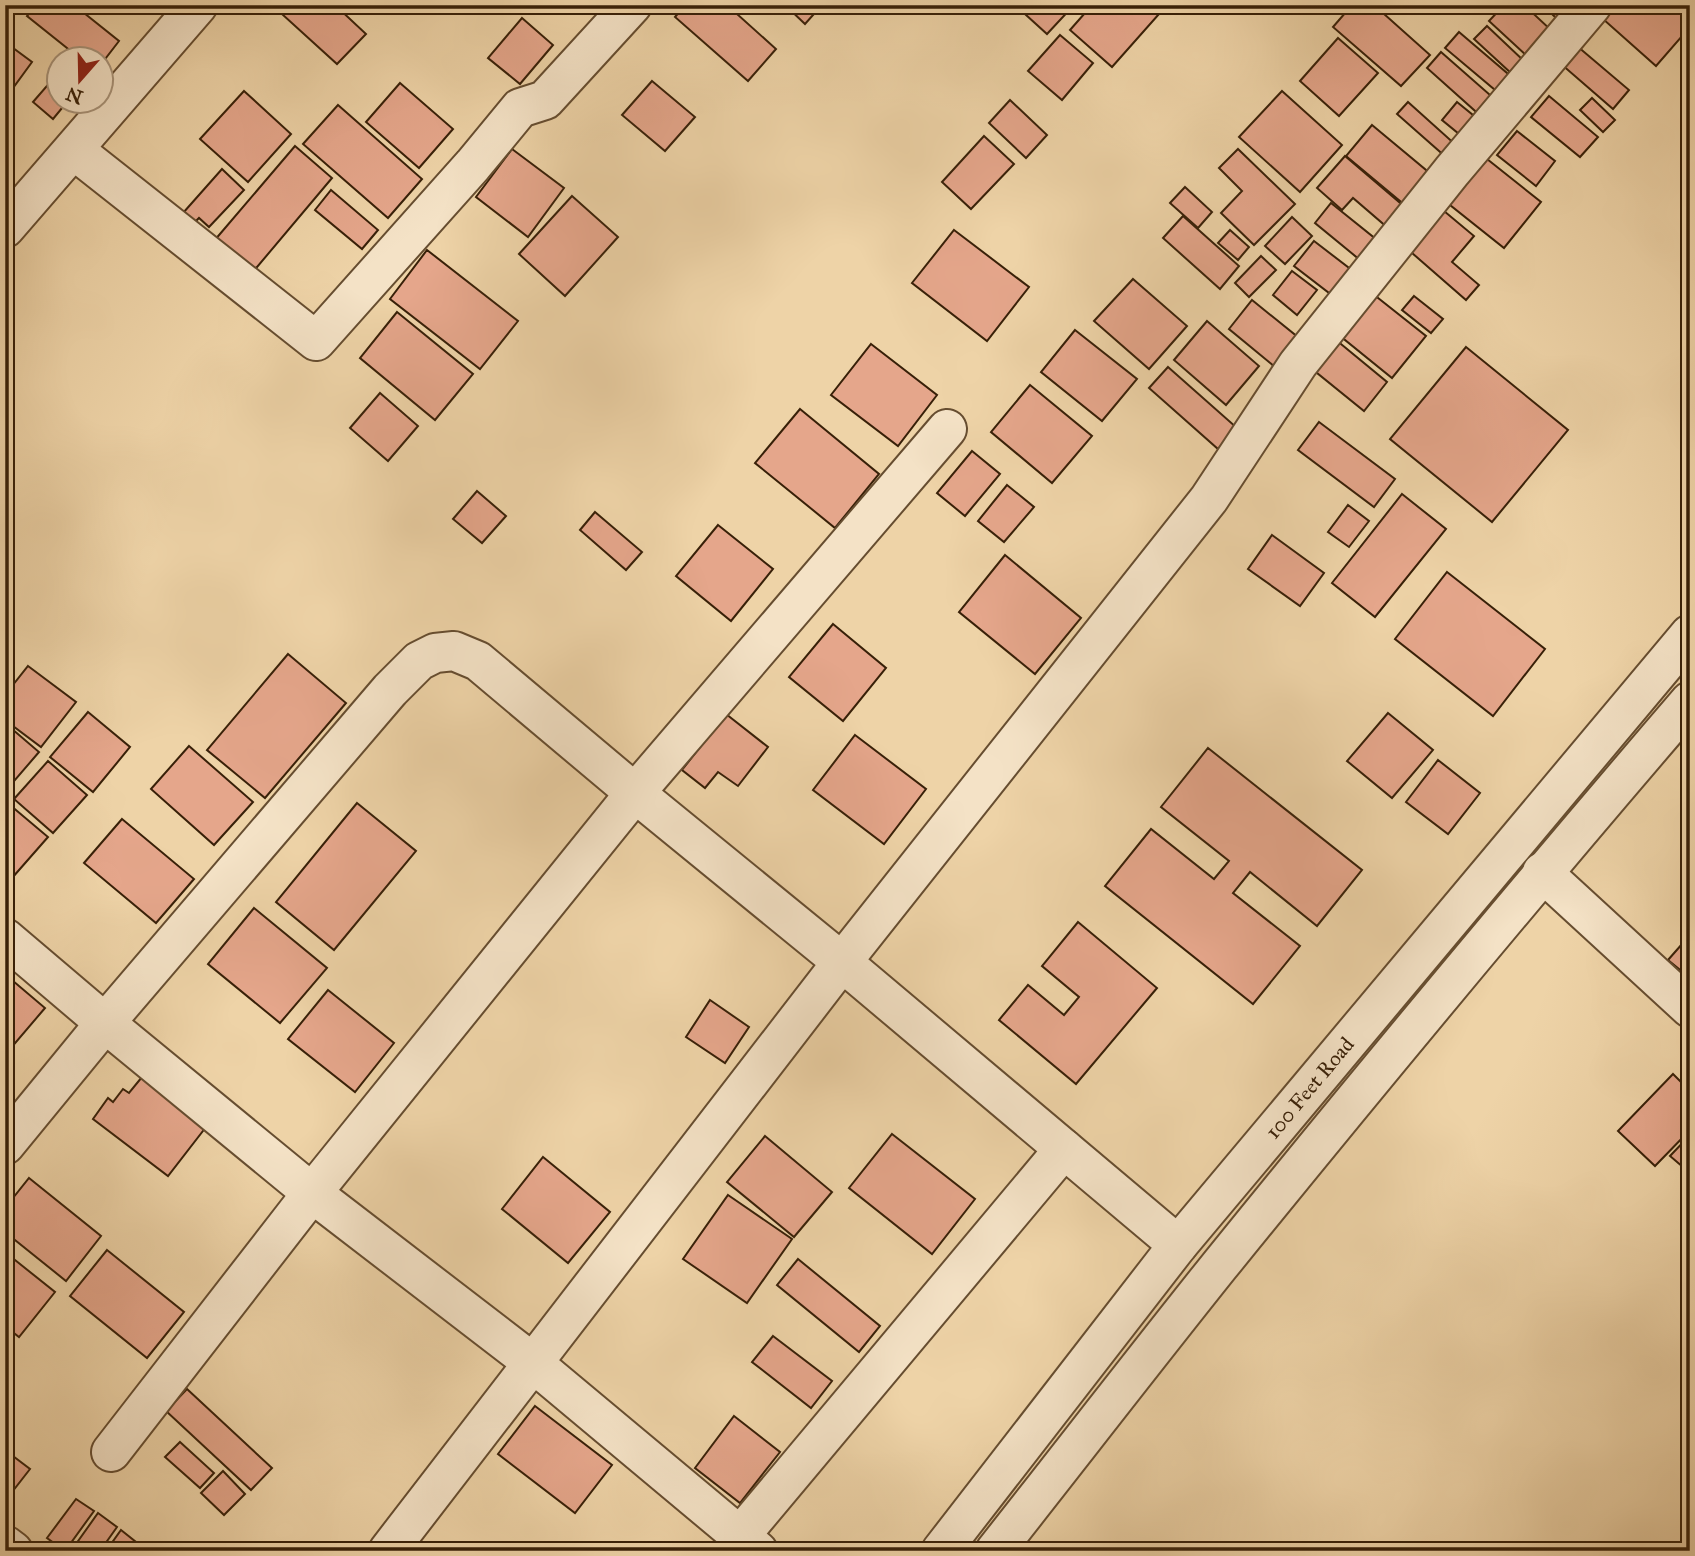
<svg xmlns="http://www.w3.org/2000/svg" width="1695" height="1556" viewBox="0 0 1695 1556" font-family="'IM FELL Great Primer',serif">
  <rect width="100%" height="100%" fill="#eed3a7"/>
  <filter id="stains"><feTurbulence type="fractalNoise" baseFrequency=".00286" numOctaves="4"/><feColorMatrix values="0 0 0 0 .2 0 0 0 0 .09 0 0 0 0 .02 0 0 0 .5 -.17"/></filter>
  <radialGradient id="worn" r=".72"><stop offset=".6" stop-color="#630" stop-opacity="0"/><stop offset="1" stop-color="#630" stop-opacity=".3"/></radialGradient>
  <g fill="#e5a68b" stroke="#382008" stroke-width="2">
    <path d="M36 5H74L119 41 102 63V60H82L27 16Z"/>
    <path d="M292 5H335L366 34 337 64 283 15Z"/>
    <path d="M685 5H727L776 49 748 81 675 17Z"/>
    <path d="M785 5H822L805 24Z"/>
    <path d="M1015 5H1074L1047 34Z"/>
    <path d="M1092 5H1167L1112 67 1070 30Z"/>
    <path d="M1352 5H1374L1430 55 1401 86 1333 27Z"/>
    <path d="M1504 5H1524L1552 31 1528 57 1489 21Z"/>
    <path d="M1543 5H1576L1560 22Z"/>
    <path d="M1615 5H1690V27L1656 66 1603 19Z"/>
    <path d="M522 18 553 45 520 84 488 58Z"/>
    <path d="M1487 26 1524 61 1512 74 1474 39Z"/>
    <path d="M1459 32 1514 79 1501 95 1445 48Z"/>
    <path d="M1060 35 1093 63 1062 100 1028 71Z"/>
    <path d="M1338 38 1378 73 1339 116 1300 81Z"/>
    <path d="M5 42 32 62 13 88 5 82Z"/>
    <path d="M1577 46 1629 90 1613 109 1561 64Z"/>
    <path d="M1441 52 1498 102 1483 118 1427 68Z"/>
    <path d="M52 80 60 86V102H67L53 119 33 102Z"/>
    <path d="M652 81 695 117 665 151 622 115Z"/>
    <path d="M400 83 453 129 419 168 366 122Z"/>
    <path d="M244 91 291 134 248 182 200 139Z"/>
    <path d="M1282 91 1342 145 1300 192 1239 137Z"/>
    <path d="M1549 96 1598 137 1580 157 1531 117Z"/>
    <path d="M1592 98 1615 120 1603 132 1580 110Z"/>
    <path d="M1010 100 1047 135 1026 158 989 123Z"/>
    <path d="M1408 102 1457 146 1447 158 1397 114Z"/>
    <path d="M1457 102 1479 120 1464 138 1442 120Z"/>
    <path d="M338 105 422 179 388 218 303 144Z"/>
    <path d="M1372 125 1432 175 1406 206 1346 156Z"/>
    <path d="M1517 131 1555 161 1536 186 1497 155Z"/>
    <path d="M984 136 1014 164 971 209 942 182Z"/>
    <path d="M295 146 332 178 252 273 214 241Z"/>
    <path d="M512 149 564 188 528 237 476 197Z"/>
    <path d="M1238 149 1295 204 1254 245 1221 213 1242 191 1219 168Z"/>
    <path d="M1482 155 1541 202 1504 248 1445 201Z"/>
    <path d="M1345 156 1406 208 1388 228 1353 198 1342 210 1317 188Z"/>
    <path d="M222 169 244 190 209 227 199 218 194 223 183 213Z"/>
    <path d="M1185 187 1212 212 1198 228 1170 203Z"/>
    <path d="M331 190 378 230 362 249 315 210Z"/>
    <path d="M572 196 618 237 565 296 519 254Z"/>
    <path d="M1331 203 1377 240 1360 260 1315 223Z"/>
    <path d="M1438 206 1474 236 1452 262 1479 285 1466 300 1404 246Z"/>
    <path d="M1183 216 1239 266 1220 289 1163 238Z"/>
    <path d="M1292 217 1312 236 1285 264 1265 246Z"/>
    <path d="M954 230 1029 287 987 341 912 283Z"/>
    <path d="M1230 230 1249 247 1238 260 1218 243Z"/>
    <path d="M1314 241 1353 271 1333 296 1294 266Z"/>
    <path d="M427 250 518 321 480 369 390 299Z"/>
    <path d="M1261 256 1276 270 1249 297 1235 283Z"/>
    <path d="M1292 271 1317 290 1297 315 1273 295Z"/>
    <path d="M1133 279 1187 326 1149 369 1094 321Z"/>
    <path d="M1368 290 1426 336 1392 378 1334 331Z"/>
    <path d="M1414 296 1443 319 1431 333 1402 310Z"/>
    <path d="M1252 300 1299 338 1275 367 1229 329Z"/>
    <path d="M397 312 473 374 435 420 360 358Z"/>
    <path d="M1207 321 1259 366 1226 405 1174 360Z"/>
    <path d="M1075 330 1137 379 1102 421 1041 372Z"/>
    <path d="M1330 335 1387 382 1364 411 1306 364Z"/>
    <path d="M871 344 937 395 898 446 831 395Z"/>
    <path d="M1466 347 1568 430 1492 522 1390 439Z"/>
    <path d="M1168 367 1237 428 1218 449 1149 388Z"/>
    <path d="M1030 385 1092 436 1052 483 991 432Z"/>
    <path d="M380 393 418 426 388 461 350 428Z"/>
    <path d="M800 409 879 474 835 528 755 463Z"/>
    <path d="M1319 422 1395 479 1374 507 1298 450Z"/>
    <path d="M972 451 1000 474 965 516 937 493Z"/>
    <path d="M1007 485 1034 507 1004 542 978 521Z"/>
    <path d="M477 491 506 516 482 543 453 519Z"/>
    <path d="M1402 494 1446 529 1375 617 1332 583Z"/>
    <path d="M1348 505 1369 521 1349 547 1328 532Z"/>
    <path d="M595 512 642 552 626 570 580 530Z"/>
    <path d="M718 525 773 569 731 621 676 576Z"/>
    <path d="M1272 535 1324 573 1300 606 1248 569Z"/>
    <path d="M1005 555 1081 618 1035 674 959 612Z"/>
    <path d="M1447 572 1545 649 1493 716 1395 639Z"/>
    <path d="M833 624 886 668 843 721 789 677Z"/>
    <path d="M288 654 346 703 265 798 207 750Z"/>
    <path d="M28 666 76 702 41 747 5 720V695Z"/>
    <path d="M88 712 130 747 93 792 50 757Z"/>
    <path d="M1388 713 1433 750 1392 798 1347 761Z"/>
    <path d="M726 714 768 747 738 786 718 772 705 788 682 770Z"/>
    <path d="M5 723 39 752 9 787 5 784Z"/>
    <path d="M855 735 926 789 884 844 813 790Z"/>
    <path d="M189 746 253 802 214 845 151 789Z"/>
    <path d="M1208 748 1362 870 1317 926 1250 872 1233 893 1300 946 1253 1004 1105 886 1151 829 1214 879 1229 861 1161 807Z"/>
    <path d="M1438 760 1480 793 1448 834 1406 802Z"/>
    <path d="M48 761 87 795 53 833 14 799Z"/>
    <path d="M357 803 416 851 334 950 276 902Z"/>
    <path d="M10 805 48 837 5 886V810Z"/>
    <path d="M122 819 194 879 156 923 84 863Z"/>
    <path d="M254 908 327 968 280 1023 208 964Z"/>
    <path d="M1078 922 1157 988 1076 1084 999 1020 1028 985 1064 1015 1079 997 1042 966Z"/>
    <path d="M1690 935V978L1668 960Z"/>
    <path d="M6 975 45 1008 5 1055V976Z"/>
    <path d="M328 990 394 1043 355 1092 288 1039Z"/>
    <path d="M710 1000 749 1027 725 1063 686 1037Z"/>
    <path d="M1673 1074 1690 1091V1130L1655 1166 1618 1131Z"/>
    <path d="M142 1077 206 1127 168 1176 93 1119 108 1098 113 1102 123 1089 129 1093Z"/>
    <path d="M892 1134 975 1199 932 1254 849 1188Z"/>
    <path d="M1690 1135V1173L1670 1156Z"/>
    <path d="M765 1136 832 1192 794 1237 727 1182Z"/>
    <path d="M543 1157 610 1212 568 1263 502 1209Z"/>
    <path d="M29 1178 101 1236 66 1281 5 1232V1208Z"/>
    <path d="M728 1195 792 1239 747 1303 683 1259Z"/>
    <path d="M107 1250 184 1312 147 1358 70 1296Z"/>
    <path d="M5 1252 55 1292 19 1337 5 1326Z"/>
    <path d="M798 1259 880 1326 859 1352 777 1285Z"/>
    <path d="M773 1336 832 1381 811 1408 752 1362Z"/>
    <path d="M187 1389 272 1468 251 1490 166 1411Z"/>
    <path d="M535 1406 612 1465 575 1513 498 1454Z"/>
    <path d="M734 1416 780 1452 740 1503 695 1468Z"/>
    <path d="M180 1442 214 1473 200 1488 165 1457Z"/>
    <path d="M5 1450 30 1469 5 1501Z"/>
    <path d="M223 1471 245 1494 224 1515 201 1493Z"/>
    <path d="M76 1499 94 1511 65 1551 47 1538Z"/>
    <path d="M98 1513 117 1527 100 1551H71Z"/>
    <path d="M121 1530 136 1542 129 1551H106Z"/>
  </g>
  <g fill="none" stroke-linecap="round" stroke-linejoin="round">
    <defs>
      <g id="minor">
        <path d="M74 150 316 341 473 165 520 108 545 100 632 5"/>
        <path d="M5 228 198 5"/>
        <path d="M1542 872 1690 1008"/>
        <path d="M5 938 105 1023 312 1193 533 1363 758 1551"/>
        <path d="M5 1145 105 1023 390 690 419 661 435 653 454 651 478 661 635 793 842 962 1178 1245"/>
        <path d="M111 1452 312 1193 635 793 947 429"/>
        <path d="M740 1536 1064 1149"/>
        <path d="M5 1545 13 1551"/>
        <path d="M388 1551 842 962 1209 499 1298 364 1452 171 1592 5"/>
        <path id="s1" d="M941 1551 1178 1245 1690 634"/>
        <path d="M995 1551C1070 1456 1144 1360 1220 1265 1374 1075 1530 887 1690 701"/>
      </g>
    </defs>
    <use href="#minor" stroke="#664d30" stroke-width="42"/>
    <use href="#minor" stroke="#f4e2c6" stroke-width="38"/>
  </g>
  <g text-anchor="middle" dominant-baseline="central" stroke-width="6" stroke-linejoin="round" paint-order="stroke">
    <g font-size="21" fill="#382008" stroke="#f4e2c6">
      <text stroke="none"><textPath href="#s1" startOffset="592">100 Feet Road</textPath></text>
    </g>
  </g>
  <rect width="1695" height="1556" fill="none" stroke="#eed3a7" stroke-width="28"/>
  <rect x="7" y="7" width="1681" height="1542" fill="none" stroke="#382008" stroke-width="3.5"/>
  <rect x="14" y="14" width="1667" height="1528" fill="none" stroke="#382008" stroke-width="2"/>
  <g transform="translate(80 80) rotate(200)"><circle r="33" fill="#f4e2c6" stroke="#a9947a" stroke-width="2"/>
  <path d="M0-5L12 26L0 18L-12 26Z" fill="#8f2418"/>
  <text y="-10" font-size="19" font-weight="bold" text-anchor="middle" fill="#382008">N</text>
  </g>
  <rect width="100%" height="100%" filter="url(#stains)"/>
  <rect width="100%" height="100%" fill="url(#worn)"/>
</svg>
